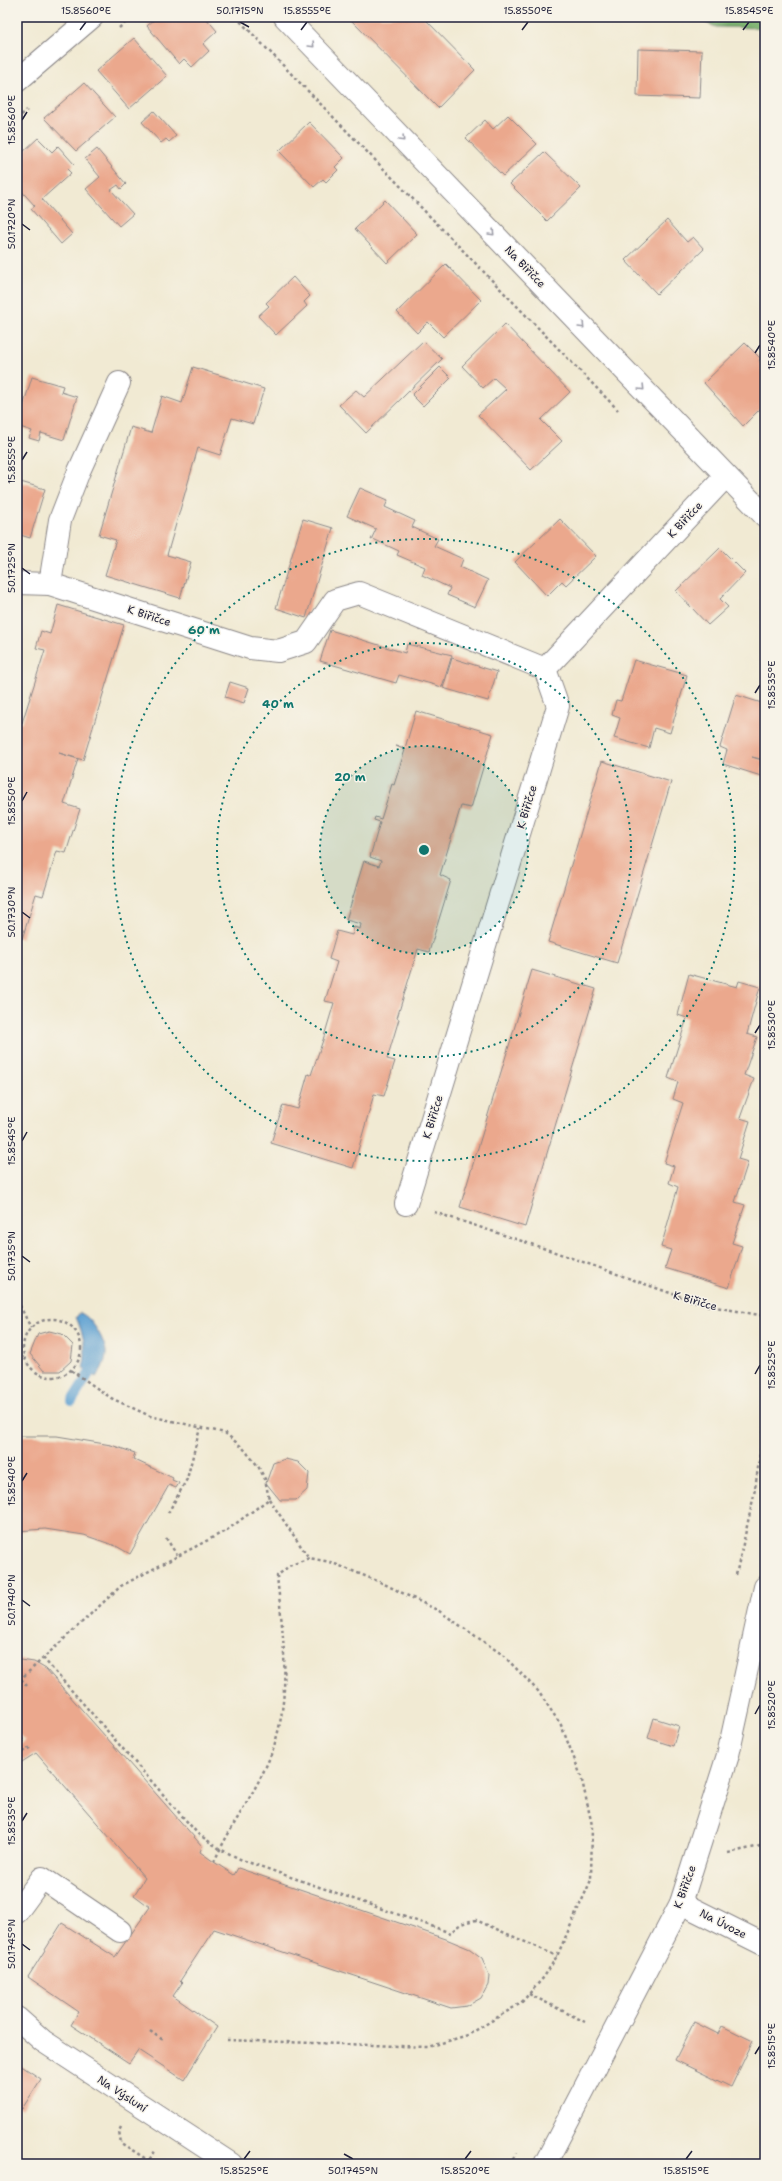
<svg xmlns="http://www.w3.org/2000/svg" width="782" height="2181" viewBox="0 0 782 2181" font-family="'Shantell Sans',sans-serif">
  <rect width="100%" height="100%" fill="#f7f3e8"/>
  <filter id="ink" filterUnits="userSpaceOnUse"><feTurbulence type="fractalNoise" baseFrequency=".025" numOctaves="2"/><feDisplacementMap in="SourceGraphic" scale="8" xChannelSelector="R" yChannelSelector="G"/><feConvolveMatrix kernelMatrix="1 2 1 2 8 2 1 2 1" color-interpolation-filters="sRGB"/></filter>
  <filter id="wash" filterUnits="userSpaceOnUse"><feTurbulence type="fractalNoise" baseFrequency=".012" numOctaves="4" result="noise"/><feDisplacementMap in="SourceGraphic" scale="16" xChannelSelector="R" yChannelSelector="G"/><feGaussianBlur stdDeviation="0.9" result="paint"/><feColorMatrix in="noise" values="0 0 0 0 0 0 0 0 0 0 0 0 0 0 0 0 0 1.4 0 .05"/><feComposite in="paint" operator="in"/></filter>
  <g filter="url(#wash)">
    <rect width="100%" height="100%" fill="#f1ead3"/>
    <path fill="#7eb471" stroke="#506b56" d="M692 17H765V28L716 27Z"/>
    <path fill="#5ea1d2" stroke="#406286" d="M80 1313C92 1317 104 1340 106 1351 107 1360 101 1371 96 1377L83 1368C88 1350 83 1334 76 1317Z"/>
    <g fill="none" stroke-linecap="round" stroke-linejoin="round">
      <path stroke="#5ea1d2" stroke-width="10" d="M72 1401 90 1372"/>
    </g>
    <g id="blocks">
      <g fill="#eba88d">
        <path d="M17 17H23L17 22Z"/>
        <path d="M157 17H205L217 31 203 44 209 51 192 67 184 59 179 64 147 26Z"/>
        <path d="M348 17H423L475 70 438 108Z"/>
        <path d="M134 38 167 76 129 109 96 71Z"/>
        <path d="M638 49 702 51 700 98 637 96Z"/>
        <path d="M84 83 115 117 76 151 44 118Z"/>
        <path d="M154 111 176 136 169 142 166 139 161 143 142 122Z"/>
        <path d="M508 115 537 144 503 176 466 138 485 120 493 129Z"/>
        <path d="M309 122 344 158 335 167 338 170 326 182 323 179 314 187 279 151Z"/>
        <path d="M38 138 52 152 58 146 74 164 68 170 71 173 42 199 72 234 61 244 31 209 35 206 17 186V151L21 150 23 152Z"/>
        <path d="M97 149 126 184 121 189 118 185 111 190 133 214 119 226 86 189 100 177 85 159Z"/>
        <path d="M544 152 581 188 547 221 510 184Z"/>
        <path d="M385 200 417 234 387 263 355 229Z"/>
        <path d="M667 220 687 242 693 237 704 249 657 294 625 260Z"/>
        <path d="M446 264 481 300 443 337 428 322 417 333 397 312Z"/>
        <path d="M293 277 310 296 304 302 307 306 276 335 258 316 269 306 266 303Z"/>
        <path d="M505 324 570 392 541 420 562 441 531 470 478 415 506 389 494 378 483 388 462 366Z"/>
        <path d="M423 341 442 359 366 433 339 405 356 390 364 397Z"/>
        <path d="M745 343 761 359 759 360 765 367V404L743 426 704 383Z"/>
        <path d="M193 367 264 389 253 424 232 418 220 455 198 448 167 555 191 562 180 598 105 575 116 540 99 535 131 427 151 433 162 396 182 403Z"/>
        <path d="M440 367 451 378 423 406 412 395Z"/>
        <path d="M32 377 63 386 61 392 77 397 64 440 41 433 39 441 29 438 32 431 17 426Z"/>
        <path d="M17 481 45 489 30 538 17 534Z"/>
        <path d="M360 488 388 500 385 507 415 521 412 527 438 539 434 546 463 559 460 567 488 580 475 607 447 595 450 588 422 575 425 567 397 555 399 551 373 539 371 540 376 529 347 516Z"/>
        <path d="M303 519 333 528 306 618 276 608Z"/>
        <path d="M560 519 596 556 566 585 562 581 547 596 515 562Z"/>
        <path d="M720 548 745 573 720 599 728 607 708 625 676 591Z"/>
        <path d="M58 605 124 625 83 760 59 753 78 759 64 804 80 809 66 853 57 851 43 896 36 894 22 939 17 937V722L22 723 45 650 36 648 41 631 50 634Z"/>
        <path d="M330 630 405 653 407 644 452 655 442 687 399 675 396 683 320 661Z"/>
        <path d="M452 658 497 672 488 701 443 688Z"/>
        <path d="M634 660 687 675 670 733 654 728 649 748 614 738 620 718 612 715 616 700 621 701Z"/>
        <path d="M230 682 249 688 244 703 225 697Z"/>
        <path d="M736 695 765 704V760L752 757 765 761 761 776 723 764 727 750 720 747Z"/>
        <path d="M416 711 493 734 471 808 461 806 440 875 451 880 429 952 418 949 397 1018 399 1019 387 1059 395 1061 384 1096 374 1094 353 1168 271 1143 283 1105 298 1109 308 1074 311 1075 323 1040 334 1003 325 1001 337 962 329 959 337 931 352 935 354 927 360 929 361 924 346 920 364 861 379 866 381 861 370 857 380 822 374 820 375 817 381 819 392 784 394 785 405 750 396 746 405 748Z"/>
        <path d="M602 761 671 782 617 963 548 942Z"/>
        <path d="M532 970 596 989 525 1227 460 1207Z"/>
        <path d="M689 974 737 987 739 981 760 987 747 1034 757 1037 744 1075 754 1079 740 1118 750 1121 738 1159 748 1162 735 1202 745 1205 732 1243 742 1246 729 1288 665 1268 671 1250 661 1247 678 1187 669 1183 674 1166 664 1163 683 1103 673 1099 678 1082 668 1078 687 1018 678 1015Z"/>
        <path d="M49 1331 62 1334 73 1345 71 1361 60 1371H44L30 1354 38 1334Z"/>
        <path d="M17 1436H57L111 1445 135 1453 133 1459 173 1478 172 1480 179 1483 176 1488 169 1485 130 1554 116 1546 84 1535 45 1529 17 1531Z"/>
        <path d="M285 1459 298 1462 309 1473 307 1490 296 1500H280L266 1483 273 1463Z"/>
        <path d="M20 1660 34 1662 46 1669 202 1846 200 1852 214 1862 234 1875 238 1868 446 1939 470 1949 482 1958 489 1975 488 1985 481 1998 467 2006 451 2008 214 1929 180 1981 182 1983 173 1996 217 2027 184 2080 138 2050 129 2063 71 2025 79 2012 28 1977 62 1923 115 1957 150 1907 134 1895 145 1878 36 1753 17 1765V1747L25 1741 17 1732V1661Z"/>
        <path d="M654 1718 679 1726 673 1746 648 1738Z"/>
        <path d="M694 2022 718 2034 722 2026 753 2041 731 2087 675 2060Z"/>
        <path d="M17 2063 41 2079 22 2109 17 2106Z"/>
      </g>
    </g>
  </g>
  <g filter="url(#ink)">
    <use href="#blocks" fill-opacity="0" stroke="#8a8687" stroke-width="1"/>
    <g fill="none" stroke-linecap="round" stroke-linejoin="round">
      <defs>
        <g id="minor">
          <path d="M285 17 765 516"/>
          <path d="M17 81 92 17"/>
          <path d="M17 583 50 584 250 648 278 651 306 642 335 600 359 593 545 669"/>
          <path d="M50 584 60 520 79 471 119 383"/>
          <path d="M406 1204 558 706 545 669 726 476"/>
          <path d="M681 1903 765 1945"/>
          <path d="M17 1912 42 1878 120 1931"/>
          <path d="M17 2018 43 2041 231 2164"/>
          <path d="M545 2164 681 1903 728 1755 765 1587"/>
        </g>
      </defs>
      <use href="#minor" stroke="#8a8687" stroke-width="24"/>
      <g stroke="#8a8687" stroke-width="2.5" stroke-dasharray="3 3" stroke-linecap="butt">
        <path d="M236 17 618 410"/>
        <path d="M735 17 765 19"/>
        <path d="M119 28 132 17"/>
        <path d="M17 119 27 110"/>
        <path d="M434 1212 552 1251 704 1305 765 1316"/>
        <path d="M17 1300 31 1328"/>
        <circle cx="52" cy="1348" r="29"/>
        <path d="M17 1358 24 1357"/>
        <path d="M269 1499 309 1558"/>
        <path d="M168 1513 187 1479 200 1428"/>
        <path d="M166 1538 177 1555"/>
        <path d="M736 1575 754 1495 765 1421"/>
        <path d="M43 1658 198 1834 220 1849 242 1860 451 1933C458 1924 465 1922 476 1920L557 1956"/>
        <path d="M27 1686 22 1680 24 1676 121 1586 227 1530 269 1499 265 1479 258 1466 243 1448 225 1433 150 1416 111 1398 71 1370"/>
        <path d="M17 1755 31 1747"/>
        <path d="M728 1853 765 1845"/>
        <path d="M214 1862C230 1826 255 1794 270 1757 293 1700 283 1636 277 1576L289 1566 309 1558 330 1562 380 1582 439 1611 503 1655 538 1691 561 1725 581 1776 592 1825 591 1880 557 1956 544 1977 521 2003 468 2035 428 2047 227 2040"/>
        <path d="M529 1994 585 2022"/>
        <path d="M150 2031 163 2040"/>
        <path d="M121 2127 119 2131 121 2143 154 2164"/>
        <path d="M146 2164 156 2150"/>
        <path d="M510 2164 516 2153"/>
      </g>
      <use href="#minor" stroke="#fff" stroke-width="22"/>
    </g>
    <defs><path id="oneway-chevron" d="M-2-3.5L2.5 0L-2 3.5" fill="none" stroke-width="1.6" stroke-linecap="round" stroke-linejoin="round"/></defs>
    <g stroke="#9c9ca7">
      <use href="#oneway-chevron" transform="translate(312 45) rotate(46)"/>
      <use href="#oneway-chevron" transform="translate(402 139) rotate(46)"/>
      <use href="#oneway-chevron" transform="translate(492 233) rotate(46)"/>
      <use href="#oneway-chevron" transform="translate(582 326) rotate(46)"/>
      <use href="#oneway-chevron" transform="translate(642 388) rotate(46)"/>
    </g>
  </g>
  <path fill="none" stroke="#22223b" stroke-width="1.5" d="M240 22 249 27M80 30 86 22M301 30 307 22M522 30 528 22M743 30 749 22M22 120 27 112M22 224 30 230M755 353 760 345M22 460 27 452M22 568 30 574M755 693 760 685M22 801 27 792M22 912 30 918M755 1033 760 1025M22 1141 27 1132M22 1256 30 1262M755 1374 760 1365M22 1481 27 1473M22 1600 30 1606M755 1714 760 1705M22 1821 27 1813M22 1944 30 1950M755 2054 760 2046M344 2154 353 2159M244 2159 250 2151M465 2159 471 2151M686 2159 692 2151"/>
  <circle cx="424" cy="850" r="104" fill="#0f766e" fill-opacity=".12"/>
  <g fill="none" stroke="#0f766e" stroke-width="2" stroke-dasharray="2 4">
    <circle cx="424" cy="850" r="104"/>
    <circle cx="424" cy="850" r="207"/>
    <circle cx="424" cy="850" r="311"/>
  </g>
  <g text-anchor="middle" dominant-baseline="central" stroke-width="3" stroke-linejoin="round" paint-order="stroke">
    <g font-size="11" fill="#22223b" stroke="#f7f3e8">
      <text transform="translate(525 267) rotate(46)">Na Biřičce</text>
      <text transform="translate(685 520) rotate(-47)">K Biřičce</text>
      <text transform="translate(149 616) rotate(18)">K Biřičce</text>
      <text transform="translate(527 807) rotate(-73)">K Biřičce</text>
      <text transform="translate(433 1117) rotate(-73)">K Biřičce</text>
      <text transform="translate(695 1301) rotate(16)">K Biřičce</text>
      <text transform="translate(685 1887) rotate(-70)">K Biřičce</text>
      <text transform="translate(723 1924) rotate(27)">Na Úvoze</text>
      <text transform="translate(122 2094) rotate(33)">Na Výsluní</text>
    </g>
  </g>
  <circle cx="424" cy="850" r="6" fill="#0f766e" stroke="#f7f3e8" stroke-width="2"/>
  <g font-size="12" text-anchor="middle" font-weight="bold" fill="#0f766e" stroke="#f7f3e8" stroke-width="3" stroke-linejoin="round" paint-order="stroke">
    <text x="204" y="634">60 m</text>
    <text x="278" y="708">40 m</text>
    <text x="350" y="781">20 m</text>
  </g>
  <rect width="782" height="2181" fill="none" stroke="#f7f3e8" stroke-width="44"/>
  <rect x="22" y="22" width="738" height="2137" fill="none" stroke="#22223b" stroke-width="1.5"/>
  <g font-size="10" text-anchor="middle" fill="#22223b">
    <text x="86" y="14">15.8560°E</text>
    <text x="240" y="14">50.1715°N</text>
    <text x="307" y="14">15.8555°E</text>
    <text x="528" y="14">15.8550°E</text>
    <text x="749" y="14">15.8545°E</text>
    <text transform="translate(11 120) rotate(-90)" y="4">15.8560°E</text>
    <text transform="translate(11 224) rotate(-90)" y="4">50.1720°N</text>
    <text transform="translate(771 345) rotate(-90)" y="4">15.8540°E</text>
    <text transform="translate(11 460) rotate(-90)" y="4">15.8555°E</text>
    <text transform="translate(11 568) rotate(-90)" y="4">50.1725°N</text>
    <text transform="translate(771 685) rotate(-90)" y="4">15.8535°E</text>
    <text transform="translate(11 801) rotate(-90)" y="4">15.8550°E</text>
    <text transform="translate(11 912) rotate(-90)" y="4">50.1730°N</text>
    <text transform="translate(771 1025) rotate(-90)" y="4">15.8530°E</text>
    <text transform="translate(11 1141) rotate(-90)" y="4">15.8545°E</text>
    <text transform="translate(11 1256) rotate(-90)" y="4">50.1735°N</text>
    <text transform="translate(771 1365) rotate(-90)" y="4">15.8525°E</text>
    <text transform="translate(11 1481) rotate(-90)" y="4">15.8540°E</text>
    <text transform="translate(11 1600) rotate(-90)" y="4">50.1740°N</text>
    <text transform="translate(771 1705) rotate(-90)" y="4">15.8520°E</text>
    <text transform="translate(11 1821) rotate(-90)" y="4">15.8535°E</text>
    <text transform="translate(11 1944) rotate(-90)" y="4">50.1745°N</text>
    <text transform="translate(771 2046) rotate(-90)" y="4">15.8515°E</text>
    <text x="244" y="2174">15.8525°E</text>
    <text x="353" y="2174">50.1745°N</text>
    <text x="465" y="2174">15.8520°E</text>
    <text x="686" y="2174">15.8515°E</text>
  </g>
</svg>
